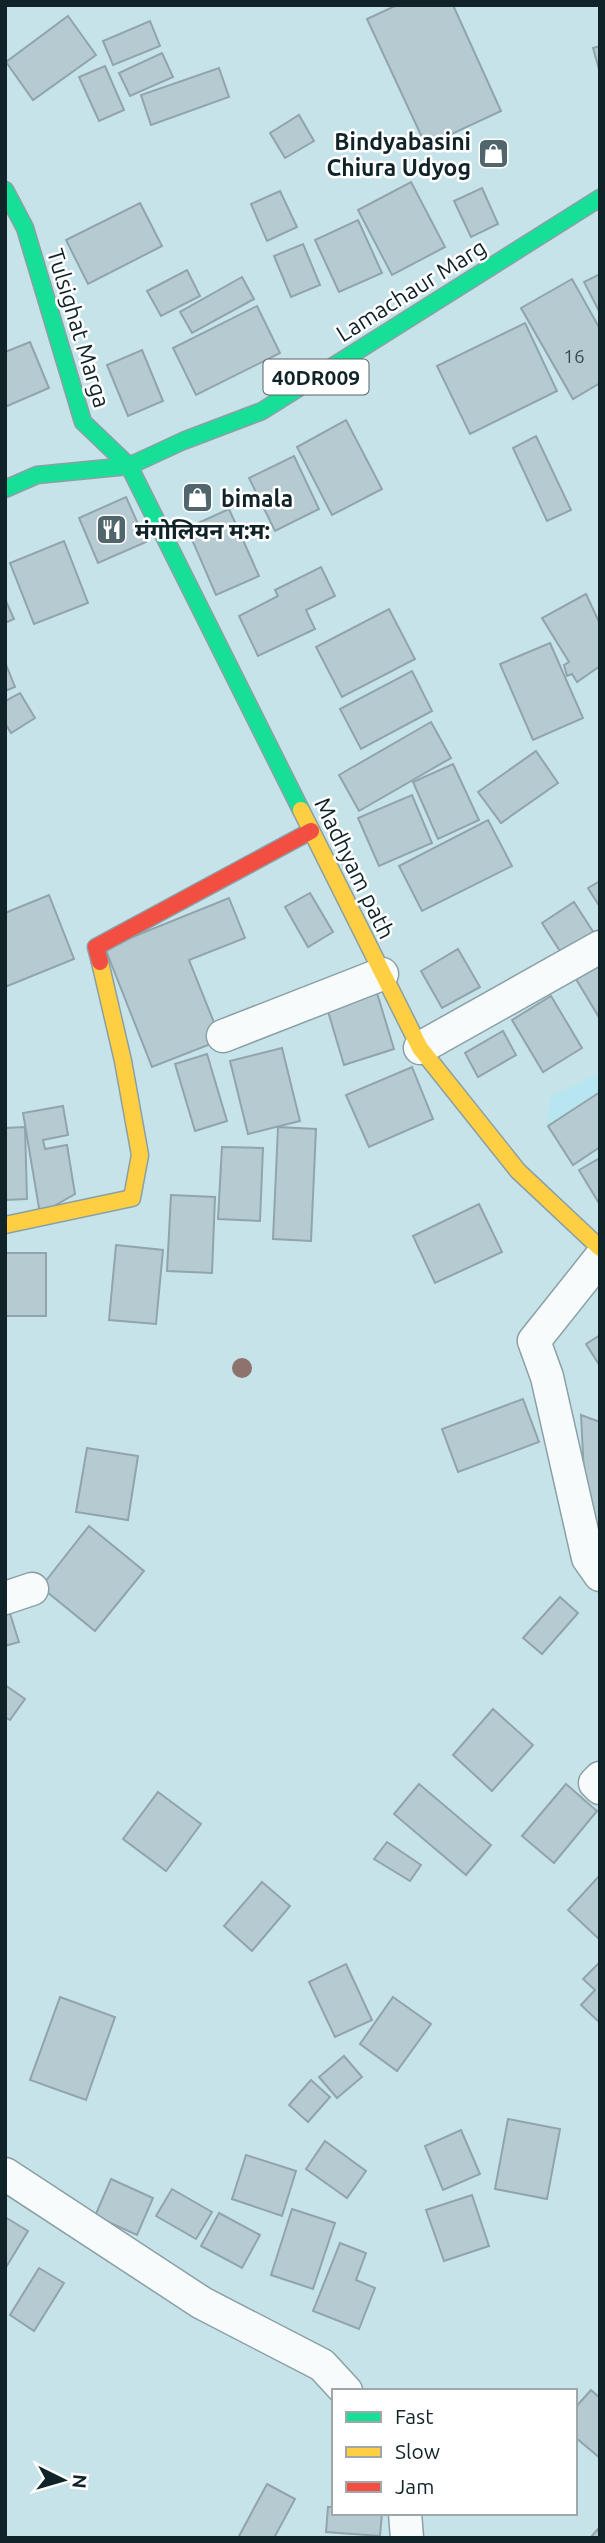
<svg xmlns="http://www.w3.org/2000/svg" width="605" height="2543" viewBox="0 0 605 2543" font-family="Ubuntu,'Noto Sans Devanagari',sans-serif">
  <rect width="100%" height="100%" fill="#c7e3ea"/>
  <path fill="#b7e5f0" d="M600 1073V1091L547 1125 551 1096Z"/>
  <g fill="#b6cad2" stroke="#91a4ac" stroke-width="2">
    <path d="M397 5H453L501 111 426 146 367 19Z"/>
    <path d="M68 16 96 55 33 100 6 62Z"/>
    <path d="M150 21 160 46 113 65 103 41Z"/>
    <path d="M600 46V73L593 48Z"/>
    <path d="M162 53 173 77 130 96 119 73Z"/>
    <path d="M105 66 124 110 99 121 79 77Z"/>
    <path d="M219 68 229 97 151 125 141 95Z"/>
    <path d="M299 115 314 141 285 158 270 133Z"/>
    <path d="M411 182 445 247 392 275 358 210Z"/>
    <path d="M482 188 498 224 471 237 454 201Z"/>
    <path d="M280 191 297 227 267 241 251 204Z"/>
    <path d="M140 203 162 246 88 284 66 240Z"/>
    <path d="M358 220 382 273 339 292 315 240Z"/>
    <path d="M303 244 320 285 291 297 274 256Z"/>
    <path d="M187 270 200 296 161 316 147 291Z"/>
    <path d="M600 274V313L584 282Z"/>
    <path d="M242 277 254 299 192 333 180 312Z"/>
    <path d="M572 279 600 329V383L573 399 521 308Z"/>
    <path d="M257 306 280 353 196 395 173 348Z"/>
    <path d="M525 323 557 391 470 434 437 366Z"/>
    <path d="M30 342 49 388 5 407V352Z"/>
    <path d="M142 350 163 401 128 416 107 365Z"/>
    <path d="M346 420 382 489 332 515 297 447Z"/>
    <path d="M536 436 571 510 547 521 513 448Z"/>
    <path d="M294 456 319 509 275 531 249 478Z"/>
    <path d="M126 497 146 542 98 563 79 518Z"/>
    <path d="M229 509 259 576 216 595 187 528Z"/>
    <path d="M64 541 88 603 34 624 10 563Z"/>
    <path d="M321 567 335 596 306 610 315 629 258 656 239 616 278 596 275 590Z"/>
    <path d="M586 594 600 624V666L577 682 572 674 567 676 564 665 569 662 542 618Z"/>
    <path d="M5 599 14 619 5 623Z"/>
    <path d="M389 609 415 659 342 697 316 647Z"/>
    <path d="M550 643 583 718 533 740 500 664Z"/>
    <path d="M5 662 15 687 5 691Z"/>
    <path d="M412 671 432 711 361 749 340 709Z"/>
    <path d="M20 693 35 718 11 733 5 723V701Z"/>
    <path d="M431 722 451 758 359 811 339 775Z"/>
    <path d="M536 751 558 783 501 823 478 792Z"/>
    <path d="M453 764 479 820 438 839 413 782Z"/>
    <path d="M412 795 432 843 379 866 358 818Z"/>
    <path d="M488 820 512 866 422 911 399 866Z"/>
    <path d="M600 881V907L588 888Z"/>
    <path d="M310 893 333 932 308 947 285 907Z"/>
    <path d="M49 895 74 959 5 987V913Z"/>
    <path d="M229 898 245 938 189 960 221 1040 152 1067 105 948Z"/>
    <path d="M574 902 599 941 567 962 542 923Z"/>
    <path d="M458 949 480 987 442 1008 421 971Z"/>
    <path d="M600 958V1019L573 974Z"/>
    <path d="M377 993 394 1049 344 1065 327 1008Z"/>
    <path d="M551 996 582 1048 543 1072 512 1020Z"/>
    <path d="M503 1031 516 1055 478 1077 465 1053Z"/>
    <path d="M282 1048 300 1121 248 1134 230 1061Z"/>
    <path d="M207 1054 227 1121 195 1131 175 1064Z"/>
    <path d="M412 1067 433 1119 369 1147 346 1095Z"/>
    <path d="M600 1092V1147L573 1165 548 1126Z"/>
    <path d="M63 1106 68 1135 43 1140 45 1149 67 1145 75 1194 40 1214 23 1113Z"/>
    <path d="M25 1127 27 1199 5 1200V1128Z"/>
    <path d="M278 1127 316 1129 311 1241 273 1239Z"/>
    <path d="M222 1147 263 1148 260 1221 218 1219Z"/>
    <path d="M600 1158V1205L579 1170Z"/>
    <path d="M171 1195 215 1197 212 1273 167 1271Z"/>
    <path d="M479 1204 502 1252 435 1283 413 1236Z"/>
    <path d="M116 1245 163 1250 156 1324 109 1320Z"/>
    <rect x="5" y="1253" width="41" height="63"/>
    <path d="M600 1335V1366L586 1344Z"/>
    <path d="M523 1399 539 1442 458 1472 442 1429Z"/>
    <path d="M581 1415 600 1422V1547L587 1534Z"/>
    <path d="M87 1448 138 1456 128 1520 76 1512Z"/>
    <path d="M89 1526 144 1571 95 1631 41 1587Z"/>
    <path d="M560 1597 578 1613 542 1654 523 1638Z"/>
    <path d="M7 1604 19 1642 5 1646V1605Z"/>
    <path d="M5 1685 25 1699 10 1720 5 1717Z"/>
    <path d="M493 1709 533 1745 492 1791 453 1755Z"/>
    <path d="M419 1784 491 1845 466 1875 394 1814Z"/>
    <path d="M566 1784 597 1811 554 1863 522 1836Z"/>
    <path d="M158 1792 201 1824 166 1871 123 1839Z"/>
    <path d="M387 1842 421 1865 410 1881 374 1859Z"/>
    <path d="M600 1875V1940L568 1910Z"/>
    <path d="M262 1882 290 1906 252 1951 224 1926Z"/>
    <path d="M600 1962V2023L581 2005 595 1990 583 1979Z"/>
    <path d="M346 1964 372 2020 335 2037 309 1982Z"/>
    <path d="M60 1997 115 2017 86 2100 30 2080Z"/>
    <path d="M393 1997 431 2024 397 2071 360 2044Z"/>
    <path d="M344 2056 362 2077 337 2098 319 2077Z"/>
    <path d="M311 2080 330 2097 308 2122 289 2105Z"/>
    <path d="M508 2119 560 2129 547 2199 495 2189Z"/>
    <path d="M461 2130 480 2174 443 2190 425 2146Z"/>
    <path d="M325 2141 366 2171 347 2198 306 2169Z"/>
    <path d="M246 2155 296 2171 282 2216 232 2199Z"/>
    <path d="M111 2179 153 2198 137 2235 95 2216Z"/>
    <path d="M172 2189 212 2212 196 2239 156 2216Z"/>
    <path d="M472 2195 489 2246 444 2261 426 2210Z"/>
    <path d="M292 2209 335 2223 313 2289 271 2275Z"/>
    <path d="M219 2213 260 2235 242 2268 201 2246Z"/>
    <path d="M5 2217 28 2231 5 2269Z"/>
    <path d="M340 2243 366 2253 356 2280 375 2288 359 2329 313 2311Z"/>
    <path d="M39 2268 64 2283 34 2331 10 2315Z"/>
    <path d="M591 2390 600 2398V2458L575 2437V2408Z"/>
    <path d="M267 2484 295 2499 274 2538H238Z"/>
    <path d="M328 2507H334V2513H382L380 2536 326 2532Z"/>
    <path d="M598 2529 600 2538H590Z"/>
  </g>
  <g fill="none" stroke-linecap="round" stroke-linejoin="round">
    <defs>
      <g id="street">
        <path d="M223 1036 382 974"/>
        <path d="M420 1048 600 947"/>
        <path d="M600 1258 534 1341 547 1377 588 1558 600 1575"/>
        <path d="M5 1598 32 1589"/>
        <path d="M600 1778 595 1783 600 1788"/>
        <path d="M5 2174 202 2303 322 2365 346 2391"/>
        <path d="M405 2513 407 2538"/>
      </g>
      <g id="fast">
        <path d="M5 190 25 228 83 422 129 466 301 810"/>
        <path d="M5 489 37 475 129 466 183 441 262 411 600 198"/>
      </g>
      <g id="slow">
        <path d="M301 810 420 1048 518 1171 600 1248"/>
        <path d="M5 1225 132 1198 140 1155 123 1061 100 962"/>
      </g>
      <path id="jam" d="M100 962 96 947 311 831"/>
    </defs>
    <use href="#street" stroke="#8aa0a5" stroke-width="35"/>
    <use href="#fast" stroke="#8aa0a5" stroke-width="19"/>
    <use href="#slow" stroke="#8aa0a5" stroke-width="19"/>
    <use href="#jam" stroke="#8aa0a5" stroke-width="19"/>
    <use href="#street" stroke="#f7fbfc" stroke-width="32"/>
    <use href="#fast" stroke="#16e098" stroke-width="16"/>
    <use href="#slow" stroke="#ffcf43" stroke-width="16"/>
    <use href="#jam" stroke="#f24e42" stroke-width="16"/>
  </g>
  <circle fill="#8c736d" cx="242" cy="1368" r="10"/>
  <defs>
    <symbol id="shop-square" viewBox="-11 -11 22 22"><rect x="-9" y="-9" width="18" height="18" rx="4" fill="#50666c" stroke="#fff"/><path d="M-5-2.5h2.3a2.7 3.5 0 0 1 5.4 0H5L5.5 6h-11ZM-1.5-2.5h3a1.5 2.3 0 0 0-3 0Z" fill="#fff"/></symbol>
    <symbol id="restaurant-square" viewBox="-11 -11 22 22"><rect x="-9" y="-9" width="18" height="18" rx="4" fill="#50666c" stroke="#fff"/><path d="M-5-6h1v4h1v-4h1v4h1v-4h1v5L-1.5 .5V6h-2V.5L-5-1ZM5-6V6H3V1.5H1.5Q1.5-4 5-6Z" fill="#fff"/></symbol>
  </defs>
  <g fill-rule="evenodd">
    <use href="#shop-square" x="476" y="136" width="35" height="35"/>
    <use href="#shop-square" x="180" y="480" width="35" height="35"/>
    <use href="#restaurant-square" x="94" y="512" width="35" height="35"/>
  </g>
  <g text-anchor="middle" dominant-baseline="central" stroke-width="5" stroke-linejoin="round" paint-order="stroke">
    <g font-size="19" fill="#3a4d52">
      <text x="574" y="356">16</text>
    </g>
    <rect fill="#fff" stroke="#586568" stroke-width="2" x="263.5" y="359.5" width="105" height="35" rx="5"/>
    <g font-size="21" font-weight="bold" fill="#102328">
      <text x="316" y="377">40DR009</text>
    </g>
    <g font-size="23" font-weight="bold" fill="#102328" stroke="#fff" text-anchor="start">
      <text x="471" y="141" text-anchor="end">Bindyabasini<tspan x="471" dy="26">Chiura Udyog</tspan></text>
      <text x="221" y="498">bimala</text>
      <text x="135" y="530">मंगोलियन म:म:</text>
    </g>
    <g font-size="23" fill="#102328" stroke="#fff">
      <text transform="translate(411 290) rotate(-32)">Lamachaur Marg</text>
      <text transform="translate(79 328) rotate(73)">Tulsighat Marga</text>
      <text transform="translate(355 868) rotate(64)">Madhyam path</text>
    </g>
  </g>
  <rect width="605" height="2543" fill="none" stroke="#102328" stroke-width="14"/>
  <rect x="332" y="2389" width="245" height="126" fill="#ffffff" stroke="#9fa7a9" stroke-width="2"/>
  <rect x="346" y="2412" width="35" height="10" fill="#16e098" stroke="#9fa7a9" stroke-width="2"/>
  <text x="395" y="2424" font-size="21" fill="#102328">Fast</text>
  <rect x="346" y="2447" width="35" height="10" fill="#ffcf43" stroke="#9fa7a9" stroke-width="2"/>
  <text x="395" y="2459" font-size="21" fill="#102328">Slow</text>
  <rect x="346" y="2482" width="35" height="10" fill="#f24e42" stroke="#9fa7a9" stroke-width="2"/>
  <text x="395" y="2494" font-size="21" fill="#102328">Jam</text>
  <g transform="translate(63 2480) rotate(95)" stroke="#ffffff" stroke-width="5" paint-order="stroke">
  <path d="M0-5L12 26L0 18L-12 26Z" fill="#102328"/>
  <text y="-10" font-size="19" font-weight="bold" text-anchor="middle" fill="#102328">N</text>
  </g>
</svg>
